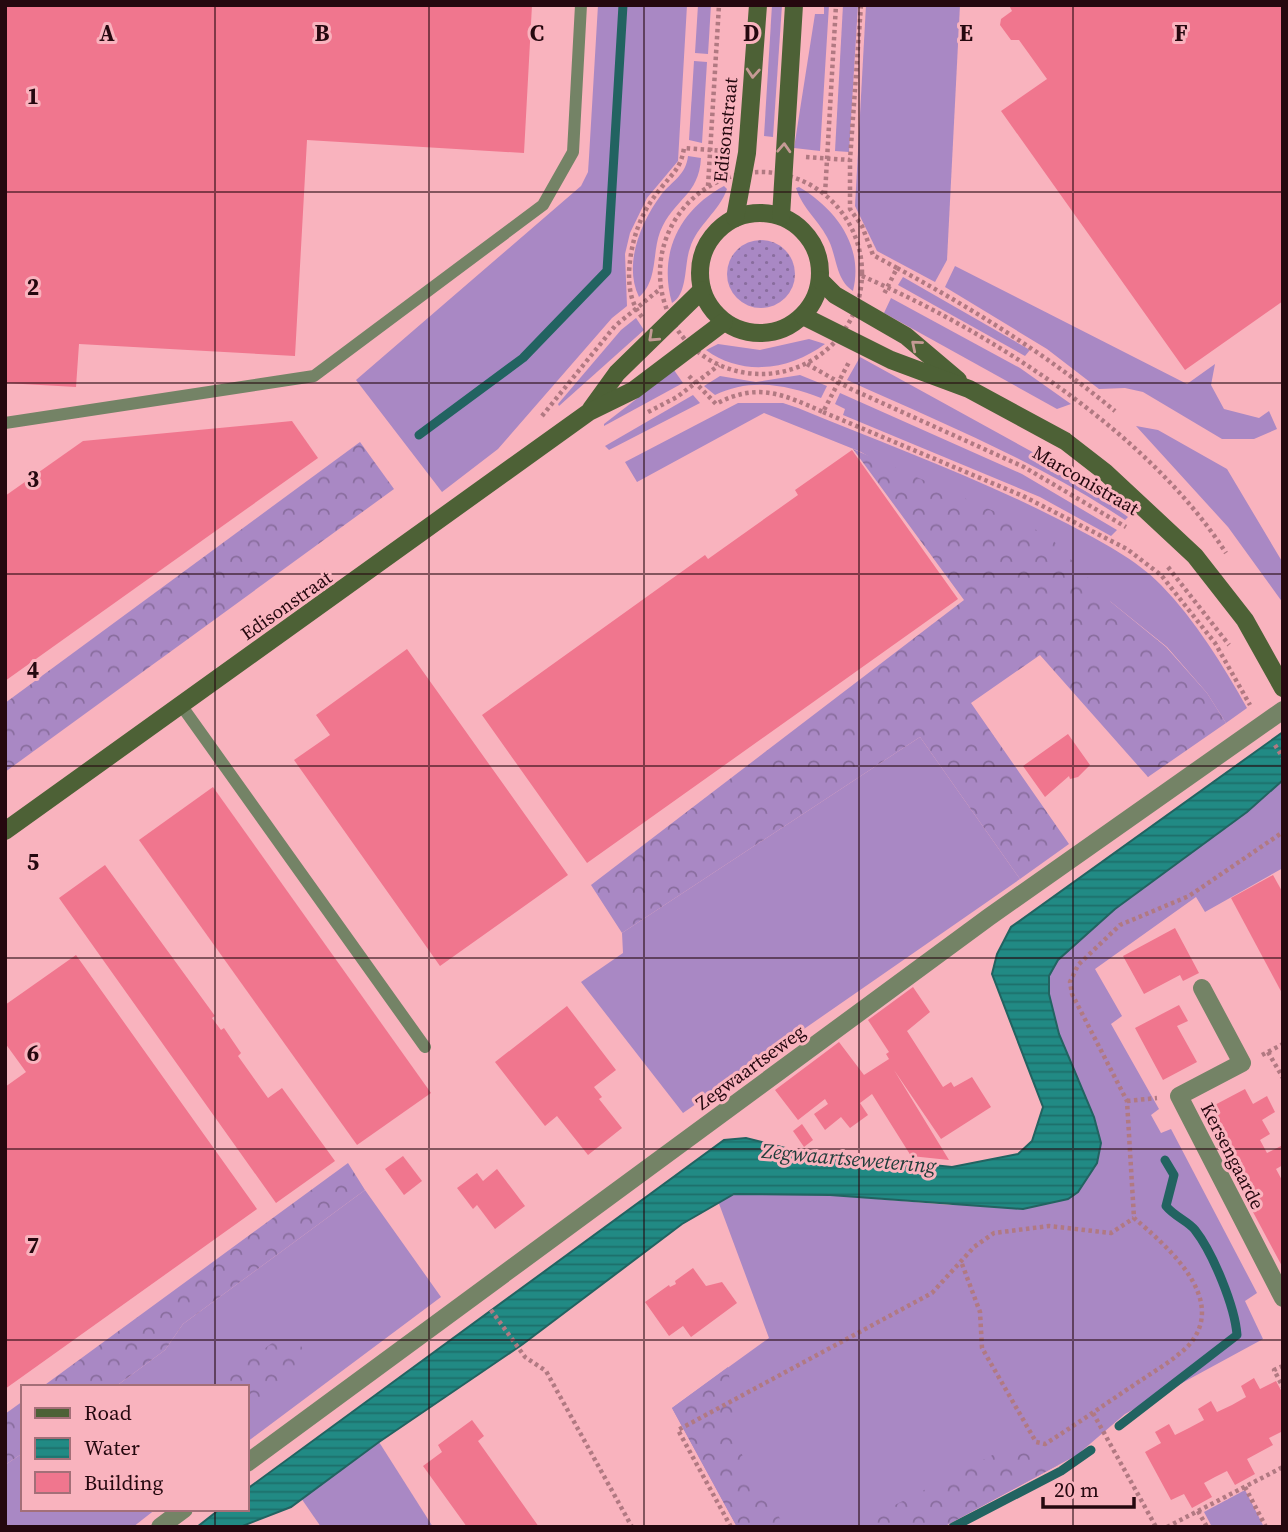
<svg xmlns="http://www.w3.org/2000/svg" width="1288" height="1532" viewBox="0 0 1288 1532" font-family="'Source Serif 4',serif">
  <defs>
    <pattern id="forest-crowns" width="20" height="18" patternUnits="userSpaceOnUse" patternTransform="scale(1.75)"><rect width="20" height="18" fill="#a988c4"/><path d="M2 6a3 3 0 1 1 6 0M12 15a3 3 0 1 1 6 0" fill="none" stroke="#896d9e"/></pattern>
    <pattern id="garden-dots" width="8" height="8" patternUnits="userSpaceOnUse" patternTransform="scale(1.75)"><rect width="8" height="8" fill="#a988c4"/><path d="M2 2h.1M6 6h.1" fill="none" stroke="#896d9e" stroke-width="1.8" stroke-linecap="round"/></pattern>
    <pattern id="water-rules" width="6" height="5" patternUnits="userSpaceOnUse" patternTransform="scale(1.75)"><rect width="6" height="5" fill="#218a84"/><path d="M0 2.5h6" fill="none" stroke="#1d6f6a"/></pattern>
  </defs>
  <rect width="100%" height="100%" fill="#f9b3be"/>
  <g fill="#a988c4">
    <path d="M598 5H687L678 161 647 198 630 233 625 254 627 306 612 318 498 449 442 492 356 380 581 186 588 172 589 157Z"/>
    <path d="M698 5H711L708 54 695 53Z"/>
    <path d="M772 5H782L773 137 764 136Z"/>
    <path d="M824 5H829L820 151 794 148 815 14H824Z"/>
    <path d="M843 5H858L849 152 835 151Z"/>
    <path d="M866 5H960L947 260 935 282 877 251 855 206Z"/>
    <path d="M694 61 707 62 702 143 689 140Z"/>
    <path d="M688 156 701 158C699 196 674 198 660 232 652 253 658 281 639 297 623 264 641 222 661 195 672 181 686 175 688 156Z"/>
    <path d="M724 186 727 189C719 212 697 225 690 248 684 264 688 294 672 303 658 254 679 210 724 186Z"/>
    <path d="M799 187C836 209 864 246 853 291 836 280 837 258 829 241 820 221 803 210 796 188Z"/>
    <path d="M955 266 1187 384 1215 364 1211 385 1224 409 1259 418 1269 411 1277 429 1254 439H1222L1143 392 1125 388 1099 389 1047 349 945 287Z"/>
    <path d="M903 277 1030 350 1025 356 898 285Z"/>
    <path d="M891 298 1020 368 1071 404 1057 409 884 313Z"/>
    <path d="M636 318 644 330 559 406 558 404 621 330Z"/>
    <path d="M809 339 825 344C790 370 743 377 706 350L718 344 760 350Z"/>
    <path d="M860 357 1058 466 1128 517 1125 520C1038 462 942 423 847 380Z"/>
    <path d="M674 370 683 383 604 426V424Z"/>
    <path d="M800 375 827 386 821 398C786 384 749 378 715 395L704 386 720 376 756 382Z"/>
    <path d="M840 393 1022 474 1117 530 1111 536 1040 497 843 415 845 409 835 404Z"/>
    <path d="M693 395 700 403 609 450 605 446Z"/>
    <path d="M738 403H783L798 408C888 445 981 479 1068 524 1100 541 1136 559 1161 585 1196 621 1223 665 1247 708L1226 723 1207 693 1167 647 1111 602 861 452 764 413 637 482 625 462Z"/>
    <path d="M1136 426 1158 430 1227 469 1283 563V603L1228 527Z"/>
    <path d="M920 737 1020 879 683 1113 581 982 623 953 622 933Z"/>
    <path d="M1283 780V868L1205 912 1196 897 1095 969 1122 1016 1111 1024 1159 1109 1151 1115 1161 1133 1171 1129 1257 1293 1245 1301 1263 1339 1125 1414 1077 1455 943 1527H737L672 1408 769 1338 718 1201 734 1194 830 1195 950 1205 1097 1163 1101 1143 1094 1117 1059 1034 1049 994V976L1058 960 1115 909 1247 812Z"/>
    <path d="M365 1190 441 1297 247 1442V1387H115L165 1350 183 1324Z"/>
    <path d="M379 1442 433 1527H321L301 1498Z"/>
    <path d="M23 1453V1509H156L133 1527H5V1465Z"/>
    <path d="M1245 1490 1264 1527H1212L1204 1512Z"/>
  </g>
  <g fill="url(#forest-crowns)">
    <path d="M360 442 394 489 5 772V703Z"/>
    <path d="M853 449 1048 535 1111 602 1166 647 1207 693 1226 723 1148 777 1040 655 971 703 1069 844 1020 879 920 737 622 933 591 885 964 600Z"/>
    <path d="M348 1163 365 1190 183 1324 165 1350 115 1387H42Z"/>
    <path d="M279 1338 301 1346 309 1359 247 1411V1387H212Z"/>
    <path d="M728 1367 737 1446 785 1527H737L672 1408Z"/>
    <path d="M23 1401V1453L5 1465V1414Z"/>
    <path d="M1018 1442 1058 1465 943 1527H852Z"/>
  </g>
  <circle fill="url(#garden-dots)" cx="761" cy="274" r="34"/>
  <path fill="url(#water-rules)" stroke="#226361" stroke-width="2" d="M1283 732V780L1247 812 1115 909 1058 960 1049 976V994L1059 1034 1094 1117 1101 1143 1097 1163 1078 1192 1068 1199 1023 1209 830 1195 734 1194 682 1224 523 1344 379 1442 291 1507 240 1527H197L220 1509H247V1489L724 1140 746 1138 797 1151 952 1167 1018 1154 1032 1141 1043 1107 992 974 997 954 1011 927Z"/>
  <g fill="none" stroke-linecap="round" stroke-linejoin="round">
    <g stroke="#226361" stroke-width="9">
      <path d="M419 435 523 358 607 271 623 5"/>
      <path d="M1119 1426 1237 1335C1235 1307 1213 1253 1195 1230 1188 1221 1175 1217 1166 1206L1174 1175 1165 1160"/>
      <path d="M953 1527 1061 1471 1091 1450"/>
    </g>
  </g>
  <g fill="#f0768e">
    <path d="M5 5H532L524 153 307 140 295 356 79 344 76 387 5 383Z"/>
    <path d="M1009 5H1283V301L1185 370 1001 111 1047 79 1019 40H1011L1000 25 1001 19 1012 11Z"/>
    <path d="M292 421 318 458 5 681V496L83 441Z"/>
    <path d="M852 450 958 599 587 863 482 715 705 555 708 559 798 495 795 490Z"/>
    <path d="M407 649 568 875 440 966 294 760 330 735 316 715Z"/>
    <path d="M1068 734 1090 765 1078 777 1070 779 1069 776 1045 797 1023 766Z"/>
    <path d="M213 787 431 1093 357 1145 139 840Z"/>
    <path d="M105 865 215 1016 212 1018 221 1030 224 1028 241 1053 238 1056 268 1098 282 1088 335 1161 276 1203 59 898Z"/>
    <path d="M1273 875 1283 893V995L1231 898Z"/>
    <path d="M1175 928 1199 973 1183 981 1180 975 1144 994 1123 956Z"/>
    <path d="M76 955 257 1209 5 1389V1087L26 1072 5 1043V1005Z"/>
    <path d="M913 987 930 1012 907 1031 943 1087 951 1082 954 1087 972 1077 991 1107 941 1139 894 1070 949 1160 911 1156 872 1094 860 1103 868 1115 850 1128 841 1117 825 1130 814 1114 828 1104 825 1099 798 1120 775 1090 839 1042 864 1075 889 1059 886 1054 889 1052 868 1020Z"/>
    <path d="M1179 1005 1188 1021 1177 1026 1197 1062 1163 1080 1135 1028Z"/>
    <path d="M567 1006 616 1070 594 1087 602 1097 599 1099 622 1128 588 1155 557 1116 545 1126 495 1062Z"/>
    <path d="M1245 1089 1253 1104 1267 1096 1275 1112 1262 1120 1270 1134 1260 1140 1267 1153 1281 1146 1283 1149V1165L1276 1169 1283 1182V1268L1224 1158 1233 1153 1209 1108Z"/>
    <path d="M802 1124 813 1140 804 1147 793 1131Z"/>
    <path d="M403 1156 422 1181 404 1195 385 1169Z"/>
    <path d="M497 1169 525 1206 495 1229 477 1205 473 1209 457 1188 477 1173 483 1181Z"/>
    <path d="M693 1268 706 1286 722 1282 737 1303 691 1337 683 1326 669 1336 645 1302 669 1285 670 1287 676 1284 675 1281Z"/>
    <path d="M1254 1378 1260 1389 1276 1381 1283 1394V1431L1269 1438 1273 1445 1247 1459 1255 1474 1235 1485 1227 1471 1215 1477 1204 1483 1212 1497 1192 1508 1184 1494 1171 1500 1145 1452 1161 1443 1155 1432 1169 1424 1175 1435 1189 1428 1204 1420 1198 1409 1211 1401 1217 1412 1232 1405 1246 1397 1241 1386Z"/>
    <path d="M472 1420 484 1436 478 1441 539 1527H467L423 1466 442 1452 438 1445Z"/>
  </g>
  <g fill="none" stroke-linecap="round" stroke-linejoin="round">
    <g stroke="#b17982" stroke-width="4.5" stroke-dasharray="3.5 3.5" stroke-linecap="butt">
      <path d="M861 5 850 160V209L862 226 873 255 897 268 883 296"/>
      <path d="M806 157 850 160"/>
      <circle cx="761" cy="273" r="101"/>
      <path d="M708 186 719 5"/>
      <path d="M825 194 836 5"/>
      <path d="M897 268C975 310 1047 355 1115 411"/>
      <path d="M862 276C991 332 1149 433 1226 553"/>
      <path d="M642 317C631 303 629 290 629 272 631 240 640 213 661 188 673 173 681 168 684 148L724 151"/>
      <path d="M807 364 851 389 1024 467 1126 527"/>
      <path d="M689 376 716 404C757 382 783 394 823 412L849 362"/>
      <path d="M648 412 677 397 719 365"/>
      <path d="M823 412 1023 496 1127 549 1161 575 1215 643 1250 705"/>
      <path d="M542 416 615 326 660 289"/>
      <path d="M1168 567 1229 645"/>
      <path d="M1275 745 1283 758"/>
      <path d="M1268 1052 1283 1078"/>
      <path d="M1262 1055 1283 1044"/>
      <path d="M1127 1101 1157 1098"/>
      <path d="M962 1264 980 1312 982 1348 1036 1442 1045 1444C1077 1424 1108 1402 1140 1381 1156 1370 1174 1360 1188 1346 1230 1300 1167 1246 1134 1218L1127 1101 1072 994 1070 982 1078 965 1120 925 1189 896 1283 832"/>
      <path d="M491 1310 525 1357 546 1371 632 1527"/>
      <path d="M1283 1366 1274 1370 1283 1387"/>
      <path d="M1093 1413 1156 1527"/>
      <path d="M1245 1487 1266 1527"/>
      <path d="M1198 1511 1207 1527"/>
      <path d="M731 1527 678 1430 932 1293 974 1247 994 1233 1049 1226 1111 1233 1134 1218"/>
      <path d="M1167 1527 1283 1467"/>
    </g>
    <g stroke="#748366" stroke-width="12">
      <path d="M5 423 314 376 543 205 573 152 581 5"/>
      <path d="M181 705 425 1047"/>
    </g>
    <g stroke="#748366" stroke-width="18">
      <path d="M1202 988 1242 1063 1179 1096 1283 1298"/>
      <path d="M247 1463 989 917 1283 710"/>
      <path d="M160 1527 184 1509"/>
    </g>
    <g stroke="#4d6136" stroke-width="18">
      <circle cx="760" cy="273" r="60"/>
      <path d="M781 216 794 5"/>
      <path d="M735 218 747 153 758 5"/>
      <path d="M820 280 835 295 906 336 958 380"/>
      <path d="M803 316 891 360 969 389 1065 441 1105 472 1195 556 1245 620 1283 688"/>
      <path d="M591 409 617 373 702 290"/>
      <path d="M5 831 589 412 634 390 724 322"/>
    </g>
  </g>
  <defs><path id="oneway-chevron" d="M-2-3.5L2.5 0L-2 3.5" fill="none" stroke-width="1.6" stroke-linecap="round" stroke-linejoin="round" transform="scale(1.75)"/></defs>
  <g stroke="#c59a95">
    <use href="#oneway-chevron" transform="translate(753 73) rotate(94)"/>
    <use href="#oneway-chevron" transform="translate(784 148) rotate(-87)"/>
    <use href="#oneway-chevron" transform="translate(653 337) rotate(137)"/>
    <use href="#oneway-chevron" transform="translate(916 345) rotate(-140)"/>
  </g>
  <path fill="none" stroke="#25080f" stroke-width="2" stroke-opacity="0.55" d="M215 5V1387M429 5V1527M644 5V1527M859 5V1527M1073 5V1527M5 192H1283M5 383H1283M5 574H1283M5 766H1283M5 958H1283M5 1149H1283M5 1340H1283M215 1509V1527"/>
  <g text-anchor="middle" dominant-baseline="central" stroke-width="6" stroke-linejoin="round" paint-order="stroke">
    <g font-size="19" fill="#25080f" stroke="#f9b3be">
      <text transform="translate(725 130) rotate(-84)">Edisonstraat</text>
      <text transform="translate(1086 480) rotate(30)">Marconistraat</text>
      <text transform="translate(286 605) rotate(-35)">Edisonstraat</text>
      <text transform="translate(750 1067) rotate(-36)">Zegwaartseweg</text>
      <text transform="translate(1233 1156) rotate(63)">Kersengaarde</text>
    </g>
    <g font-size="21" font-style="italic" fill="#1d3c39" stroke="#f9b3be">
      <text transform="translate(849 1158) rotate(5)">Zegwaartsewetering</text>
    </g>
  </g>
  <g font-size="23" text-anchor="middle" font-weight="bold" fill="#25080f" stroke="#f9b3be" stroke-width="6" stroke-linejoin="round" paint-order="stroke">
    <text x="107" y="41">A</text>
    <text x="322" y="41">B</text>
    <text x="537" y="41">C</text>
    <text x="751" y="41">D</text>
    <text x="966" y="41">E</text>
    <text x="1181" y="41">F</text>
    <text x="33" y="104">1</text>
    <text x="33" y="295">2</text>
    <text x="33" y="487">3</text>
    <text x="33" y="678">4</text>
    <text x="33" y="870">5</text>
    <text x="33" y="1061">6</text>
    <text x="33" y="1253">7</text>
  </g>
  <rect width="1288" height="1532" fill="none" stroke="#25080f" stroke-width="14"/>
  <rect x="21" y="1385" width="228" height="126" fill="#f9b3be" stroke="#a46f78" stroke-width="2"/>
  <rect x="35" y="1408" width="35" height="10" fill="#4d6136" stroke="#a46f78" stroke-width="2"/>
  <text x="84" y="1420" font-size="21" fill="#25080f">Road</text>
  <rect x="35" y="1438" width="35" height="21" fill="url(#water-rules)" stroke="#a46f78" stroke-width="2"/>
  <text x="84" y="1455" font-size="21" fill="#25080f">Water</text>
  <rect x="35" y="1472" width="35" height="21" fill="#f0768e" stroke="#a46f78" stroke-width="2"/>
  <text x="84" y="1490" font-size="21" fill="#25080f">Building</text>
  <path d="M1043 1497v10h91v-10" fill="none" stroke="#25080f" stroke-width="3.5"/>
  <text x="1054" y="1497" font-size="21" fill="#25080f" stroke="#f9b3be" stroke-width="5" paint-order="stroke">20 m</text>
</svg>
